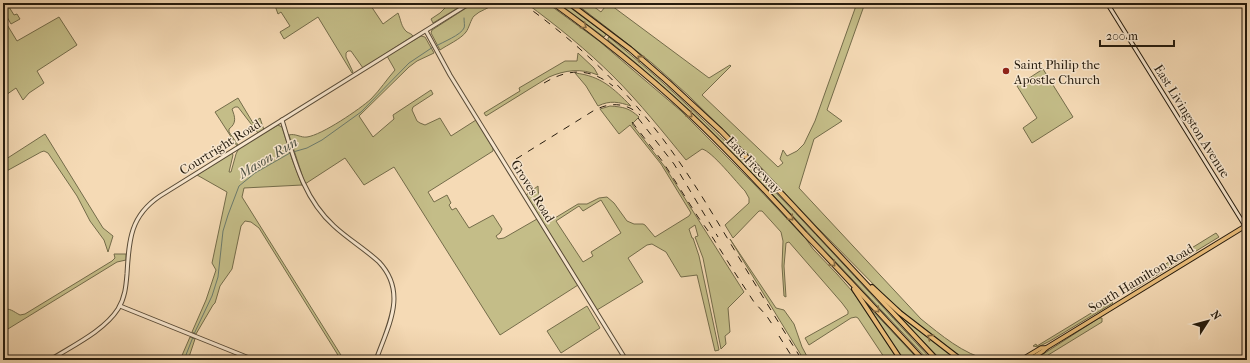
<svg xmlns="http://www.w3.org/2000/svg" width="1250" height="363" viewBox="0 0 1250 363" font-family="'IM FELL French Canon',serif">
  <rect width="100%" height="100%" fill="#f5dab5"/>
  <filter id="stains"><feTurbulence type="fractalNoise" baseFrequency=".005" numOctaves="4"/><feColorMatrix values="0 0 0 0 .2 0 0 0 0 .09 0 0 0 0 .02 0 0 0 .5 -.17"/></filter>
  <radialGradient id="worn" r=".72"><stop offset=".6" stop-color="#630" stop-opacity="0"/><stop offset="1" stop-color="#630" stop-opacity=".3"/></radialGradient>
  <g fill="#c4bd88" stroke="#746c4a" fill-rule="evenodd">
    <path d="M274 3H369L383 24 398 13C401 20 401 27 407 32 409 33 412 34 413 36L363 68 351 51H348L346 53V57L353 72 352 73 318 17 284 39 280 32 290 26 281 12 278 14Z"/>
    <path d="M450 3H466L433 23 431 19 440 13Z"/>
    <path d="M474 3H495C489 9 480 10 474 16 471 19 469 28 466 32 461 39 447 45 440 50L431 33 432 30Z"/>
    <path d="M526 3H547L599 41 681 111 754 184 806 239 813 249 837 274 852 291 869 314 900 360H886L858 318 856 317 851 318 809 345 805 338 848 314V311L842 303 789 242 786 243 784 266 786 297 784 296 782 266 783 241 781 232 762 211H759L733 238 725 225 749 203V198L745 191C737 183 712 151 702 149L686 160C663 132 640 103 614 77 587 50 557 26 526 3Z"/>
    <path d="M558 3H564L606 34 605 36 604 37Z"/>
    <path d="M575 3H589L601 12 608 3 709 78 730 65 731 66 702 95 778 167 783 163 780 159 783 150 787 156 797 151 804 144 815 121 857 3H865L827 110 842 121 814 139 799 188 921 319C941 335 963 354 989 360H965L908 317 886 297 816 226 755 161 688 95 652 63 610 30Z"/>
    <path d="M9 7 14 15 17 14 20 19 11 24 3 10Z"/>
    <path d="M59 17 77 45 37 71 44 83 29 93 23 100 16 88 3 97V18L17 41Z"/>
    <path d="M421 36 425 37 434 53 417 61 409 67 359 116 373 137 394 119 393 115 431 90 433 94 413 107 412 110 417 121 420 123 425 125 440 118 451 136 476 120 493 148V151L428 192 434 202 447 195 451 203 449 205 452 210 456 208 469 228 493 215 502 229 500 233 496 236 498 239 504 238 537 219 578 285 500 335 394 167 364 185 345 158 305 184 289 135C295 133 301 138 307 137 322 135 360 109 371 99 380 90 387 79 395 70L387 56Z"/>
    <path d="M609 37C728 133 828 249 932 360H928C890 319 852 279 814 239 748 167 684 101 608 40V38Z"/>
    <path d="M578 53 594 68 598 75C581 68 565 70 549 77L486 116 484 113 520 91 519 88 565 61H577Z"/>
    <path d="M1043 69 1073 117 1032 143 1023 128 1037 118 1017 86Z"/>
    <path d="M575 73C601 76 613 88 631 106 619 102 610 100 598 106L586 86Z"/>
    <path d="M238 98 253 123 260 118 264 130 258 133 238 107H235L232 109C235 117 237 123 229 129V132L238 145 237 146 215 112Z"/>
    <path d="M610 106C624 107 629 108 639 117L632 124 665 167 744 292 728 308 730 332 725 336 726 344 721 349 703 258 695 237 698 236 695 225 689 229 692 238H693L699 256 719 350 715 351 697 275 681 277 666 252 652 244 647 245 628 258 643 282 597 310 526 195 538 186C538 200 544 209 550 221L578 204H587L599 198 607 197 614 203 627 221 634 224H643L645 225 655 237 689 216 691 213 661 164 630 125 619 134 600 109ZM601 200 621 233 591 252 593 256 583 262 556 221 579 206 583 211Z"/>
    <path d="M278 125 282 127 292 159 302 185 244 188 242 197 344 360H341L259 228 251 222 245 221 241 226 232 269 220 286 215 303 213 305 196 334 192 332 206 300 216 270 212 263 227 192 197 175 232 153 233 155 229 172H231L236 154 239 148Z"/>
    <path d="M45 134 103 228 113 236 108 252 104 240 90 221 77 196 48 153 44 151 41 152 3 173V161Z"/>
    <path d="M1216 233 1219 237 1131 291 1129 288 1130 286Z"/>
    <path d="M730 239 776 308 784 310 794 324 802 347 809 360H804Z"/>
    <path d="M114 254H126V260L117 262 3 332V310C9 307 14 312 20 315L25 314 112 261 115 258Z"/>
    <path d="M1111 301 1113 303 1050 341 1038 347 1033 346 1036 344 1037 346Z"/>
    <path d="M587 306 600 328 561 353 547 331Z"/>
    <path d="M869 307 915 356 918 360H903Z"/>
    <path d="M900 315 958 360H941L899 316Z"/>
    <path d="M1099 318H1102V322L1040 360H1034Z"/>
    <path d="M190 337 195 339 188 360H180Z"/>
  </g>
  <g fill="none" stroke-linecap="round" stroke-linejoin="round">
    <g stroke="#6c7b6d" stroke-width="1">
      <path d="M436 46C443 42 461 35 464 28 465 26 464 22 464 18"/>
      <path d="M293 152 307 148 322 140 361 112 409 63 433 47"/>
      <path d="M194 334 212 296 218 277 223 231 228 215 239 186 255 173 290 153"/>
      <path d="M184 360 193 337"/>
    </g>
    <defs>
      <g id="tertiary">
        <path d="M426 31 450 75 626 360"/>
        <path d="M282 120C294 159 303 198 334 226 348 239 365 249 379 262 408 293 388 326 376 360"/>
        <path d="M120 306 254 360"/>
        <path d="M50 360C72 346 104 331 118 309 125 298 126 286 127 274 129 240 130 216 160 196L470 3"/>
      </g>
      <path id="secondary" d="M1107 3 1247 229"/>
      <g id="primary">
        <path d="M1021 360 1041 348H1046"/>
        <path d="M1029 360 1043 351 1046 348 1247 225"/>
      </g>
      <g id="motorway">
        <path d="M553 3C599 36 643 71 685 110 727 149 766 191 805 234 845 276 884 318 923 360"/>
        <path d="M569 3 630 49 669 83 721 131 783 195 937 360"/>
        <path d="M872 287 900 313 961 360"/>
        <path d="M854 289 901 360"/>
      </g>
    </defs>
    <use href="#tertiary" stroke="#594b37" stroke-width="5"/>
    <use href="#secondary" stroke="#251b0d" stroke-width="5"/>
    <use href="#primary" stroke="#251b0d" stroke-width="5.5"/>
    <use href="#motorway" stroke="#251b0d" stroke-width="6"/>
    <use href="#tertiary" stroke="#f8e7cf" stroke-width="3"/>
    <use href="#secondary" stroke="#f8e7cf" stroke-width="3"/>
    <use href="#primary" stroke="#eabd7a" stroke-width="3.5"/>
    <use href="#motorway" stroke="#eabd7a" stroke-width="4"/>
    <g stroke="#251b0d" stroke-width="1" stroke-dasharray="7 7" stroke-linecap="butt">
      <path d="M522 3C571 38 615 78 652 125 681 161 705 201 729 241 753 281 777 320 802 360"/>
      <path d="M544 83C569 68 590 68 613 86"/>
      <path d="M638 118 674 164 718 237"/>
      <path d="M632 122 663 162 698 217 711 235 735 273 754 302 766 315 774 327"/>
      <path d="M516 159 593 111C609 102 626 102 640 115"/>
      <path d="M779 336 794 360"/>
    </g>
  </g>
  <defs><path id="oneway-chevron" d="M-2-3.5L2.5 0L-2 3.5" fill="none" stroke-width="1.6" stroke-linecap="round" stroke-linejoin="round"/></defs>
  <g stroke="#886c44">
    <use href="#oneway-chevron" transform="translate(584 26) rotate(37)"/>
    <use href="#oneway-chevron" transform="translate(640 58) rotate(-140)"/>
    <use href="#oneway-chevron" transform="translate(690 115) rotate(44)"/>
    <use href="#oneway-chevron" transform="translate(791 218) rotate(47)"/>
    <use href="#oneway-chevron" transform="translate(833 264) rotate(47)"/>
    <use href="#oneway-chevron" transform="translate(877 310) rotate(47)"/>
    <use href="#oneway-chevron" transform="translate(930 337) rotate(-143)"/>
  </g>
  <circle fill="#8f2418" stroke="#f8e7cf" stroke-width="1.5" cx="1006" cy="71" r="4"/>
  <g text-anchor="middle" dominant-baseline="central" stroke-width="3" stroke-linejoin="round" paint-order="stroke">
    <g font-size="13" fill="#251b0d" stroke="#f8e7cf" text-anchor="start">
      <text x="1014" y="64">Saint Philip the<tspan x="1014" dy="15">Apostle Church</tspan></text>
    </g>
    <g font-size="13" fill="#251b0d" stroke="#f8e7cf">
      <text transform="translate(1192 121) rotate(58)">East Livingston Avenue</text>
      <text transform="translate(220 147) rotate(-32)">Courtright Road</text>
      <text transform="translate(754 165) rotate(46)">East Freeway</text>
      <text transform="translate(533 191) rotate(58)">Groves Road</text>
      <text transform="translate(1141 278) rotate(-31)">South Hamilton Road</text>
    </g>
    <g font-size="14" font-style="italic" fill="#4f5345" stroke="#f8e7cf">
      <text transform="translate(268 158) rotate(-31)">Mason Run</text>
    </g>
  </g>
  <rect width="1250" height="363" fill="none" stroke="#f5dab5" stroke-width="16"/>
  <rect x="4" y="4" width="1242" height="355" fill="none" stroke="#251b0d" stroke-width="2"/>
  <rect x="8" y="8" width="1234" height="347" fill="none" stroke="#251b0d"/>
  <g transform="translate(1208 321) rotate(54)" stroke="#f8e7cf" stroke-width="3" paint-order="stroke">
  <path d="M0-3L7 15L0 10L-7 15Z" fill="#251b0d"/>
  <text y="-6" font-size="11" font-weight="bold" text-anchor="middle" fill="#251b0d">N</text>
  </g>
  <path d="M1100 40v6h74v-6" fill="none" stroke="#251b0d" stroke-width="2"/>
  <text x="1106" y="40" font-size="12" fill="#251b0d" stroke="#f8e7cf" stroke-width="3" paint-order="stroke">200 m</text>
  <rect width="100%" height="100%" filter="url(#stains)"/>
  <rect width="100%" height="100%" fill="url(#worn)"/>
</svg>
